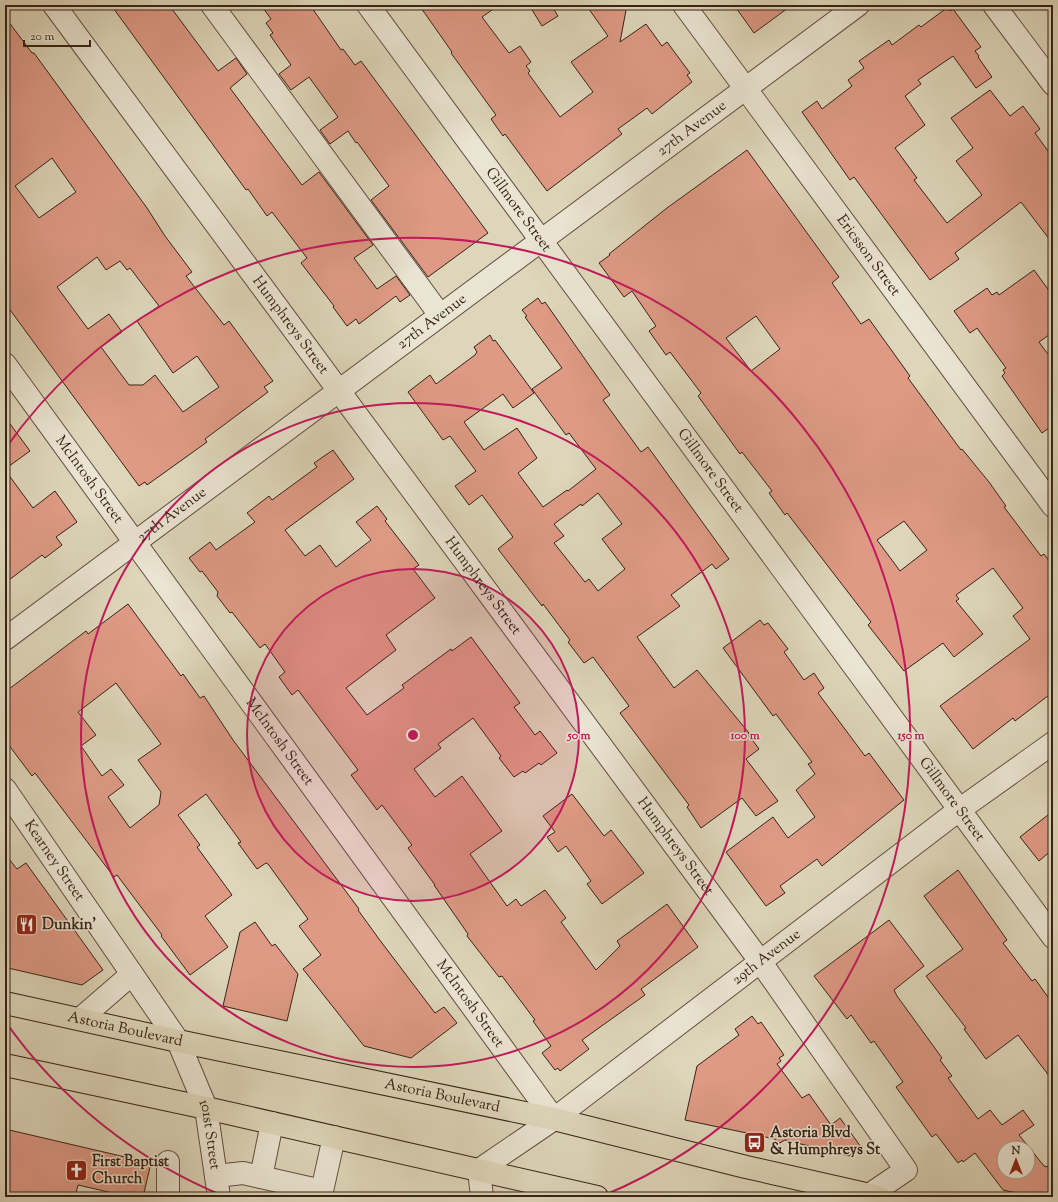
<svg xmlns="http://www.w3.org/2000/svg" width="1058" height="1202" viewBox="0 0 1058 1202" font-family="'Sorts Mill Goudy',serif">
  <rect width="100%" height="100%" fill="#ded6ba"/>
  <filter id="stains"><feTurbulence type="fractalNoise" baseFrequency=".005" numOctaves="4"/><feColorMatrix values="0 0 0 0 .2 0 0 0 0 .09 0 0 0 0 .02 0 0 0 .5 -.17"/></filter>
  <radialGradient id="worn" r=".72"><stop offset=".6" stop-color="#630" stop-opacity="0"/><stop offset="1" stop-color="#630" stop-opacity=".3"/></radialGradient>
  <g fill="#de9a85" stroke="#372217" fill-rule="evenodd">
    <path d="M111 5H169L218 71 236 58 247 74 230 88 302 185 319 172 373 245 354 258 377 289 396 276 410 295 400 302 396 296 359 324 356 319 347 326 333 307 334 306 301 263 307 258 272 212 267 216 248 189 246 190Z"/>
    <path d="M261 5H310L341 50 343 49 355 65 361 61 488 233 428 277 371 200 389 186 357 142 356 143 348 131 330 144 320 130 338 117 309 77 291 90 279 74 291 65 270 35 273 33 266 23 271 19Z"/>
    <path d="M419 5H499L482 17 509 53 520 46 531 62 526 66 530 71 528 73 560 117 593 92 571 62 608 36 586 5H627L620 42 646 24 662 46 667 42 690 73 687 75 692 82 652 114 647 108 618 129 622 134 547 191 505 134 503 136 491 119 496 115 451 53 452 52Z"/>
    <path d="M529 5H551L558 16 542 26Z"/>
    <path d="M734 5H792L754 33Z"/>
    <path d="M948 7 950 11 953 9 981 47 975 51 979 56 978 57 992 77 976 88 953 56 918 80 921 84 905 96 925 125 895 148 917 178 914 180 947 223 982 195 956 161 973 148 951 118 990 90 1010 116 1023 106 1040 129 1035 133 1053 158V244L1021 202 955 253 959 259 930 280 854 177 850 180 802 112 817 101 822 109 852 86 848 80 864 68 859 61 889 40 892 45 919 25 921 27Z"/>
    <path d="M5 17 32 53H34L147 208 165 236 192 272 186 276 224 325 229 321 273 381 264 387 268 392 205 439 207 442 147 485 145 482 139 486 5 303ZM52 158 76 192 39 218 15 186ZM97 257 106 270 120 261 127 270 130 268 159 306 137 321 173 373 197 356 219 387 183 412 155 375 143 385H129L101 347 122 332 109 314 88 329 57 287Z"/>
    <path d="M747 150 839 277 832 283 861 324 869 319 910 376 908 378 961 450 962 449 989 482 1006 506 1004 507 1041 556 1044 554 1053 566V692L1015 721 1013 718 973 749 940 706 1030 639 1013 616 1023 608 993 568 956 595 959 599 956 601 983 634 954 657 943 643 904 671 868 625 871 622 787 513 785 515 769 493 772 491 742 452 740 454 698 396 701 393 670 352 666 355 649 331 656 326 632 291 624 297 599 263 610 255 609 254 667 208ZM756 316 780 349 751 371 726 338ZM904 521 927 550 900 571 877 540Z"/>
    <path d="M1034 270 1053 296V332L1039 342 1053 361V425L1042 433 1002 376 1005 373 1003 370 1006 368 977 328 970 333 954 311 987 288 992 295 997 292 999 295Z"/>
    <path d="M538 298 542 304 545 302 610 395 603 400 641 452 648 447 729 559 716 569 712 564 671 595 680 606 637 637 674 688 697 670 749 733 748 734 759 749 746 759 778 801 756 816 742 798 701 828 687 807 689 805 620 713 629 706 593 657 584 663 568 642 570 640 543 604 542 606 498 549 513 537 482 495 469 505 455 486 476 471 450 436 443 440 408 392 430 375 436 384 475 355 477 352 474 347 490 335 493 341 495 340 534 393 513 408 503 394 464 422 484 450 517 428 537 458 518 473 543 507 567 490 568 491 596 469 569 433 566 435 532 389 562 368 525 317 527 316 522 310ZM598 493 622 524 602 539 625 569 598 591 589 579 585 582 554 543 564 536 554 524 581 504 582 506Z"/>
    <path d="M5 417 30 451 5 469Z"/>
    <path d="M333 450 354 479 285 530 305 556 320 545 336 567 371 540 356 522 377 506 387 519 385 521 419 565 413 569 435 598 386 635 396 650 346 688 367 715 404 688 402 685 451 649 452 651 471 637 520 703 514 707 535 735 540 731 557 753 541 765 539 763 525 773 523 771 514 777 499 758 501 756 473 718 438 744 441 748 414 769 435 797 462 776 502 831 470 854 507 906 516 899 521 906 545 890 566 918 561 922 596 970 620 946 617 941 667 904 698 947 641 989 645 995 582 1040 589 1049 560 1071 558 1068 555 1070 542 1053 551 1046 533 1021 535 1020 502 976 499 977 467 936 468 934 434 885H435L408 848 412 845 382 805 377 810 351 775 358 770 298 690 292 695 279 677 285 672 265 644 260 648 232 612 230 613 217 596 218 592 202 571 200 572 189 558 210 542 216 550 255 522 247 513 269 496 272 500 317 467 314 463Z"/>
    <path d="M5 470 33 508 55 491 77 522 56 537 62 545 45 558 42 555 5 583Z"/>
    <path d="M128 604 181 676 183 674 200 698 204 696 233 740 359 909 358 910 379 939 435 1013 444 1007 457 1023 411 1058 364 1046 303 969 321 955 299 926 308 919 268 864 266 863 257 869 238 843 241 842 206 794 178 815 200 845 197 847 232 895 205 916 228 947 190 975 161 936 162 935 117 875 114 877 35 773 32 776 5 740V692L86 631 88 634ZM116 683 161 744 138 760 161 792 159 805 130 828 108 797 124 785 111 769 102 776 81 746 96 735 78 712Z"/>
    <path d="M760 620 764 625 768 623 788 649 784 652 804 680 814 673 824 688 818 693 865 756 869 753 904 800 822 866 817 859 780 886 785 893 766 906 726 852 773 817 788 838 815 817 796 790 815 774 808 764 812 762 776 714 773 716 723 648Z"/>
    <path d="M572 794 604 836 611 830 644 873 602 904 587 884 591 881 566 846 558 852 547 837 555 832 543 816Z"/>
    <path d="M1053 811V849L1039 861 1020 837Z"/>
    <path d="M5 854 17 869 26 863 103 970 82 985 8 968 10 962 5 951Z"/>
    <path d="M958 870 1007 940 1003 943 1032 981 1035 979 1053 1004V1081L1018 1035 986 1059 964 1029 966 1028 926 976 963 949 924 896Z"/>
    <path d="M889 920 924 966 894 990 897 996 942 1058 940 1060 952 1076 948 1078 978 1119 990 1110 1002 1125 1023 1110 1034 1125 1019 1135 1044 1166 1053 1168V1197H1034L1003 1190 975 1153 963 1162 962 1160 958 1163 936 1134 932 1137 896 1087 903 1082 874 1041 871 1043 851 1015 847 1019 814 976ZM1004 1148H1028V1172H1004Z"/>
    <path d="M255 922 272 946 275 944 298 974 287 1021 223 1006 240 932Z"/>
    <path d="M752 1016 758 1024 761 1022 784 1055 779 1058 781 1061 777 1064 802 1098 809 1094 831 1125 840 1118 861 1147 849 1156 785 1140 778 1144 775 1139 685 1120 697 1066 739 1035 735 1029Z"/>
    <path d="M5 1129 151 1163 143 1197H130L78 1185 75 1197H5Z"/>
  </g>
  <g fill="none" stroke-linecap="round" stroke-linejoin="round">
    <defs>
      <g id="minor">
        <path id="s1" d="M54 5 760 961 906 1170 866 1197"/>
        <path d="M212 5 440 315"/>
        <path id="s2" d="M368 5 1053 937"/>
        <path id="s3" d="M684 5 1053 506"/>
        <path d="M994 5 1053 84"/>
        <path id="s4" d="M5 364 554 1119"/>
        <path id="s5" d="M5 639 858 5"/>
        <path id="s6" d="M5 789 178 1041 206 1108 219 1197"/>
        <path d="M80 1019 132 974"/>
        <path d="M168 1162V1197"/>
        <path d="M216 1176 243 1173 322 1191 334 1137"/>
        <path d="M261 1177 272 1123"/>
        <path id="s7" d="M482 1197 479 1170 554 1119 959 810 1053 743"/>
      </g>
      <g id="major">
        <path id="s8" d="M5 1003 178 1041 554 1119 746 1167 879 1197"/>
        <path d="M5 1065 206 1108 597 1197"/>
      </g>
    </defs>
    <use href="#minor" stroke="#614f40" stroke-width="24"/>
    <use href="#major" stroke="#372217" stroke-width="24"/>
    <use href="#minor" stroke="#eae4d2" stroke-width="22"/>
    <use href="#major" stroke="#ded6ba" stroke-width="22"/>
  </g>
  <circle cx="413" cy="735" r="166" fill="#c2185b" fill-opacity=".12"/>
  <g fill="none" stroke="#c2185b" stroke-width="2">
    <circle cx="413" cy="735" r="166"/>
    <circle cx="413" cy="735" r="332"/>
    <path d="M226 1197A498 498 0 0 1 5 1021M5 449A498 498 0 1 1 600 1197"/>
  </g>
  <defs>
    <symbol id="restaurant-square" viewBox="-11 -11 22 22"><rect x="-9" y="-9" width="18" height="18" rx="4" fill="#8f2418" stroke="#eae4d2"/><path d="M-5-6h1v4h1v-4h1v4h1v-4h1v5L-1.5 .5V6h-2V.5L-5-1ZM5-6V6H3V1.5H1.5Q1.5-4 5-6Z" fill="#fff"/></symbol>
    <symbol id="bus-square" viewBox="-11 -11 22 22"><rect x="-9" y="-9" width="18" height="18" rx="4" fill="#8f2418" stroke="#eae4d2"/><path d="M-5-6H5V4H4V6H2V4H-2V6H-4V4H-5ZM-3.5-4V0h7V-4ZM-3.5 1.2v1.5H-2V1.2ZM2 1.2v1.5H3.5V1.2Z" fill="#fff"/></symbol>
    <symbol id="church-square" viewBox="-11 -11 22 22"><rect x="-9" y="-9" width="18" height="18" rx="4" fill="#8f2418" stroke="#eae4d2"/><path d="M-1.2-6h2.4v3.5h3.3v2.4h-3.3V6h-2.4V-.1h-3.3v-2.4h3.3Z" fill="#fff"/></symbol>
  </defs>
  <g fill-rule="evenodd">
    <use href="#restaurant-square" x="14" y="912" width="25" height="25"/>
    <use href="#bus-square" x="742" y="1130" width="25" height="25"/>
    <use href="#church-square" x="64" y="1158" width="25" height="25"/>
  </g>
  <g text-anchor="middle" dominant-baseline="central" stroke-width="3" stroke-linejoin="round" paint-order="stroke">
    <g font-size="15" fill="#372217" stroke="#eae4d2">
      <text stroke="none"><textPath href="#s5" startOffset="856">27th Avenue</textPath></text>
      <text stroke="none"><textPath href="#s2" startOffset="254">Gillmore Street</textPath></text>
      <text stroke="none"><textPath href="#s3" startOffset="311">Ericsson Street</textPath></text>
      <text stroke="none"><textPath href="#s5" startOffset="532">27th Avenue</textPath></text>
      <text stroke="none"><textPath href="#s1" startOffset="398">Humphreys Street</textPath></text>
      <text stroke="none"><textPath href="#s2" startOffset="578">Gillmore Street</textPath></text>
      <text stroke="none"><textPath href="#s4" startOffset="143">McIntosh Street</textPath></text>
      <text stroke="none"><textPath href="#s5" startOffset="208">27th Avenue</textPath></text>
      <text stroke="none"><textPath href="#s1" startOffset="722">Humphreys Street</textPath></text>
      <text stroke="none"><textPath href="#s4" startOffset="467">McIntosh Street</textPath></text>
      <text stroke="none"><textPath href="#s2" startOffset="986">Gillmore Street</textPath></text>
      <text stroke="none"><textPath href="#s1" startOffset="1046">Humphreys Street</textPath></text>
      <text stroke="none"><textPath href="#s6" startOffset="87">Kearney Street</textPath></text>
      <text stroke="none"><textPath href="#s7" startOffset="385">29th Avenue</textPath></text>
      <text stroke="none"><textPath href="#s4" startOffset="791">McIntosh Street</textPath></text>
      <text stroke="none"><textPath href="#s8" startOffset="123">Astoria Boulevard</textPath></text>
      <text stroke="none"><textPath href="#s8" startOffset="447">Astoria Boulevard</textPath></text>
      <text stroke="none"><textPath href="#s6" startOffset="405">101st Street</textPath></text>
    </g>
    <g font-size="15" font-weight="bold" fill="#372217" stroke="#eae4d2" text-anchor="start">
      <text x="42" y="925">Dunkin'</text>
      <text x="770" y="1133">Astoria Blvd<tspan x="770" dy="17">&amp; Humphreys St</tspan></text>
      <text x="92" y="1162">First Baptist<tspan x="92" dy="17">Church</tspan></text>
    </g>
  </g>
  <circle cx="413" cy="735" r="6" fill="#c2185b" stroke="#eae4d2" stroke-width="2"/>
  <g font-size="12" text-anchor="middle" font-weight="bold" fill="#c2185b" stroke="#eae4d2" stroke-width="3" stroke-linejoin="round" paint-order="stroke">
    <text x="579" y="739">50 m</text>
    <text x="745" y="739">100 m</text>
    <text x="911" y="739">150 m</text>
  </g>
  <rect width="1058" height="1202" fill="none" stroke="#ded6ba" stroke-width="20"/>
  <rect x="6" y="6" width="1046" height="1190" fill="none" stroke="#372217" stroke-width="2"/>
  <rect x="10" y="10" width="1038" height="1182" fill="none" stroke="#372217"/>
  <g transform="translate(1016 1160)"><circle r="19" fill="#eae4d2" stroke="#a29687"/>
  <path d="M0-3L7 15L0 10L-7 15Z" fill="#8f2418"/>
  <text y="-6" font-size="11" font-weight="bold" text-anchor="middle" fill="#372217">N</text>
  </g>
  <path d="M24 40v6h66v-6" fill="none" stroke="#372217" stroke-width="2"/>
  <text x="30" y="40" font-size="12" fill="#372217" stroke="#eae4d2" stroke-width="3" paint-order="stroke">20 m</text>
  <rect width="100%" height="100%" filter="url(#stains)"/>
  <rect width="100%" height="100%" fill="url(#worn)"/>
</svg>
